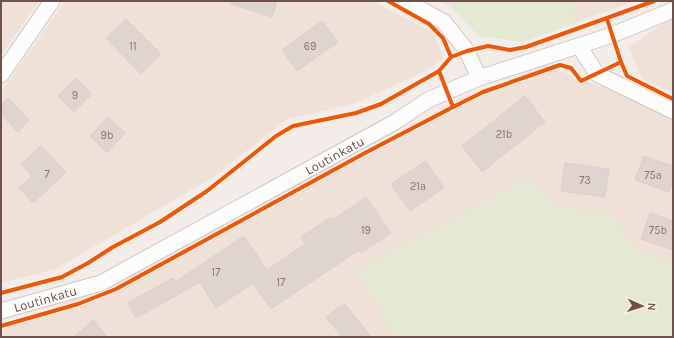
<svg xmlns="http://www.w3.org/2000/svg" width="674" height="338" viewBox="0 0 674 338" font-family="Karla,sans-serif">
  <rect width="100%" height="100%" fill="#f4ece8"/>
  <g fill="#efe0d8">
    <path d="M1 1H39L1 55Z"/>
    <path d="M65 1H372L434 33 443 58 426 71 356 103 287 119 213 177 56 269 1 283V92Z"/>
    <path d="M437 1H635L523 42 479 36 449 5Z"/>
    <path d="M673 17V93L642 79 629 47Z"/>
    <path d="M545 65 635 100 673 117V337H1V326L106 288 463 97Z"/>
  </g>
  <g fill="#e5e9d3">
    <path d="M451 1H575L572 24 523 42 479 36 449 5Z"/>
    <path d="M528 178 558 207 609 214 638 248 669 263H673V337H396L356 271Z"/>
  </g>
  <g fill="#e0d4d0" stroke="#dccecb">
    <path d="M231 1H277L272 17 231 4Z"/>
    <path d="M126 19 161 54 141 74 106 38Z"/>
    <path d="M322 21 338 42 297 71 282 50Z"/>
    <path d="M76 78 92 94 74 112 58 96Z"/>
    <path d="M525 96 545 122 482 172 462 146Z"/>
    <path d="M8 98 29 120 18 132 1 114V105Z"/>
    <path d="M108 117 125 133 107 153 90 136Z"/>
    <path d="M41 146 66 172 33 203 19 188 32 176 21 164Z"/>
    <path d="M644 156 673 166V180L669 192 635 180Z"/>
    <path d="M426 161 444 188 410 211 391 184Z"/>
    <path d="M565 163 609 169 605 197 561 191Z"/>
    <path d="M366 197 391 233 361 253 359 250 271 309 253 283 216 308 200 282 136 318 128 303 173 278 175 282 244 236 267 270 305 244 301 237 331 217 333 220Z"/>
    <path d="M650 213 673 221V250L641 239Z"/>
    <path d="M344 303 371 337H342L326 317Z"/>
    <path d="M93 320 107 337H74Z"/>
  </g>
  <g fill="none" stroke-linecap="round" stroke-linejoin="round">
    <defs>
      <g id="minor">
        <path d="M406 1 444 22 467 51 479 78"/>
        <path d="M579 46 597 74 673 111"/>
        <path d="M1 75 52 1"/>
        <path id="s1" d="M1 311 101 283 395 122 428 100 479 78 612 35 673 10"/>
      </g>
    </defs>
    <use href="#minor" stroke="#d1c7c3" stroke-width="17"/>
    <use href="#minor" stroke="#fdfcfc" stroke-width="15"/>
    <defs>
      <g id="cycleway">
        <path d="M388 1 429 24 443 38 451 57"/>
        <path d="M621 62 627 76 673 99"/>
        <path d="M453 107 483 92 560 65 571 68 581 81 621 62 607 19"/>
        <path d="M1 293 62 277 88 263 113 247 160 222 207 191 276 136 293 126 356 113 381 104 439 71 451 57 467 51 488 46 510 50 526 47 654 1"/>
        <path d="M1 326 78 304 116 289 363 154 453 107 439 71"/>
      </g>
    </defs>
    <use href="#cycleway" stroke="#fdf0e8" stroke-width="6"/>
    <use href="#cycleway" stroke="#e8590c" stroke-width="4"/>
  </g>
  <g text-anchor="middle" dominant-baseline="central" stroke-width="3" stroke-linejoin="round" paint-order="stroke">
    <g font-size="11" fill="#8d736e">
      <text x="133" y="46">11</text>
      <text x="310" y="46">69</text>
      <text x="75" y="95">9</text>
      <text x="504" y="134">21b</text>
      <text x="107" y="135">9b</text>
      <text x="47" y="174">7</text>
      <text x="653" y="175">75a</text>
      <text x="585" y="180">73</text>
      <text x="418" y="186">21a</text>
      <text x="366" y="230">19</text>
      <text x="658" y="230">75b</text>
      <text x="216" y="272">17</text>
      <text x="281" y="282">17</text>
    </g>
    <g font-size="13" fill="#6f504b" stroke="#fdf0e8">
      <text stroke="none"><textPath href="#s1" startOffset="370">Loutinkatu</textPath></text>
      <text stroke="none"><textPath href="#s1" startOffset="46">Loutinkatu</textPath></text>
    </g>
  </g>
  <rect width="674" height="338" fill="none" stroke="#6f504b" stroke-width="4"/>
  <g transform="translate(642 306) rotate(93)" stroke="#fdf0e8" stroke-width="3" paint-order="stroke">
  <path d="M0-3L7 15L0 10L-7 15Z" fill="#6f504b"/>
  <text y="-6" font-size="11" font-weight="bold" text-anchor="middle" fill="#6f504b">N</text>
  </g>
</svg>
